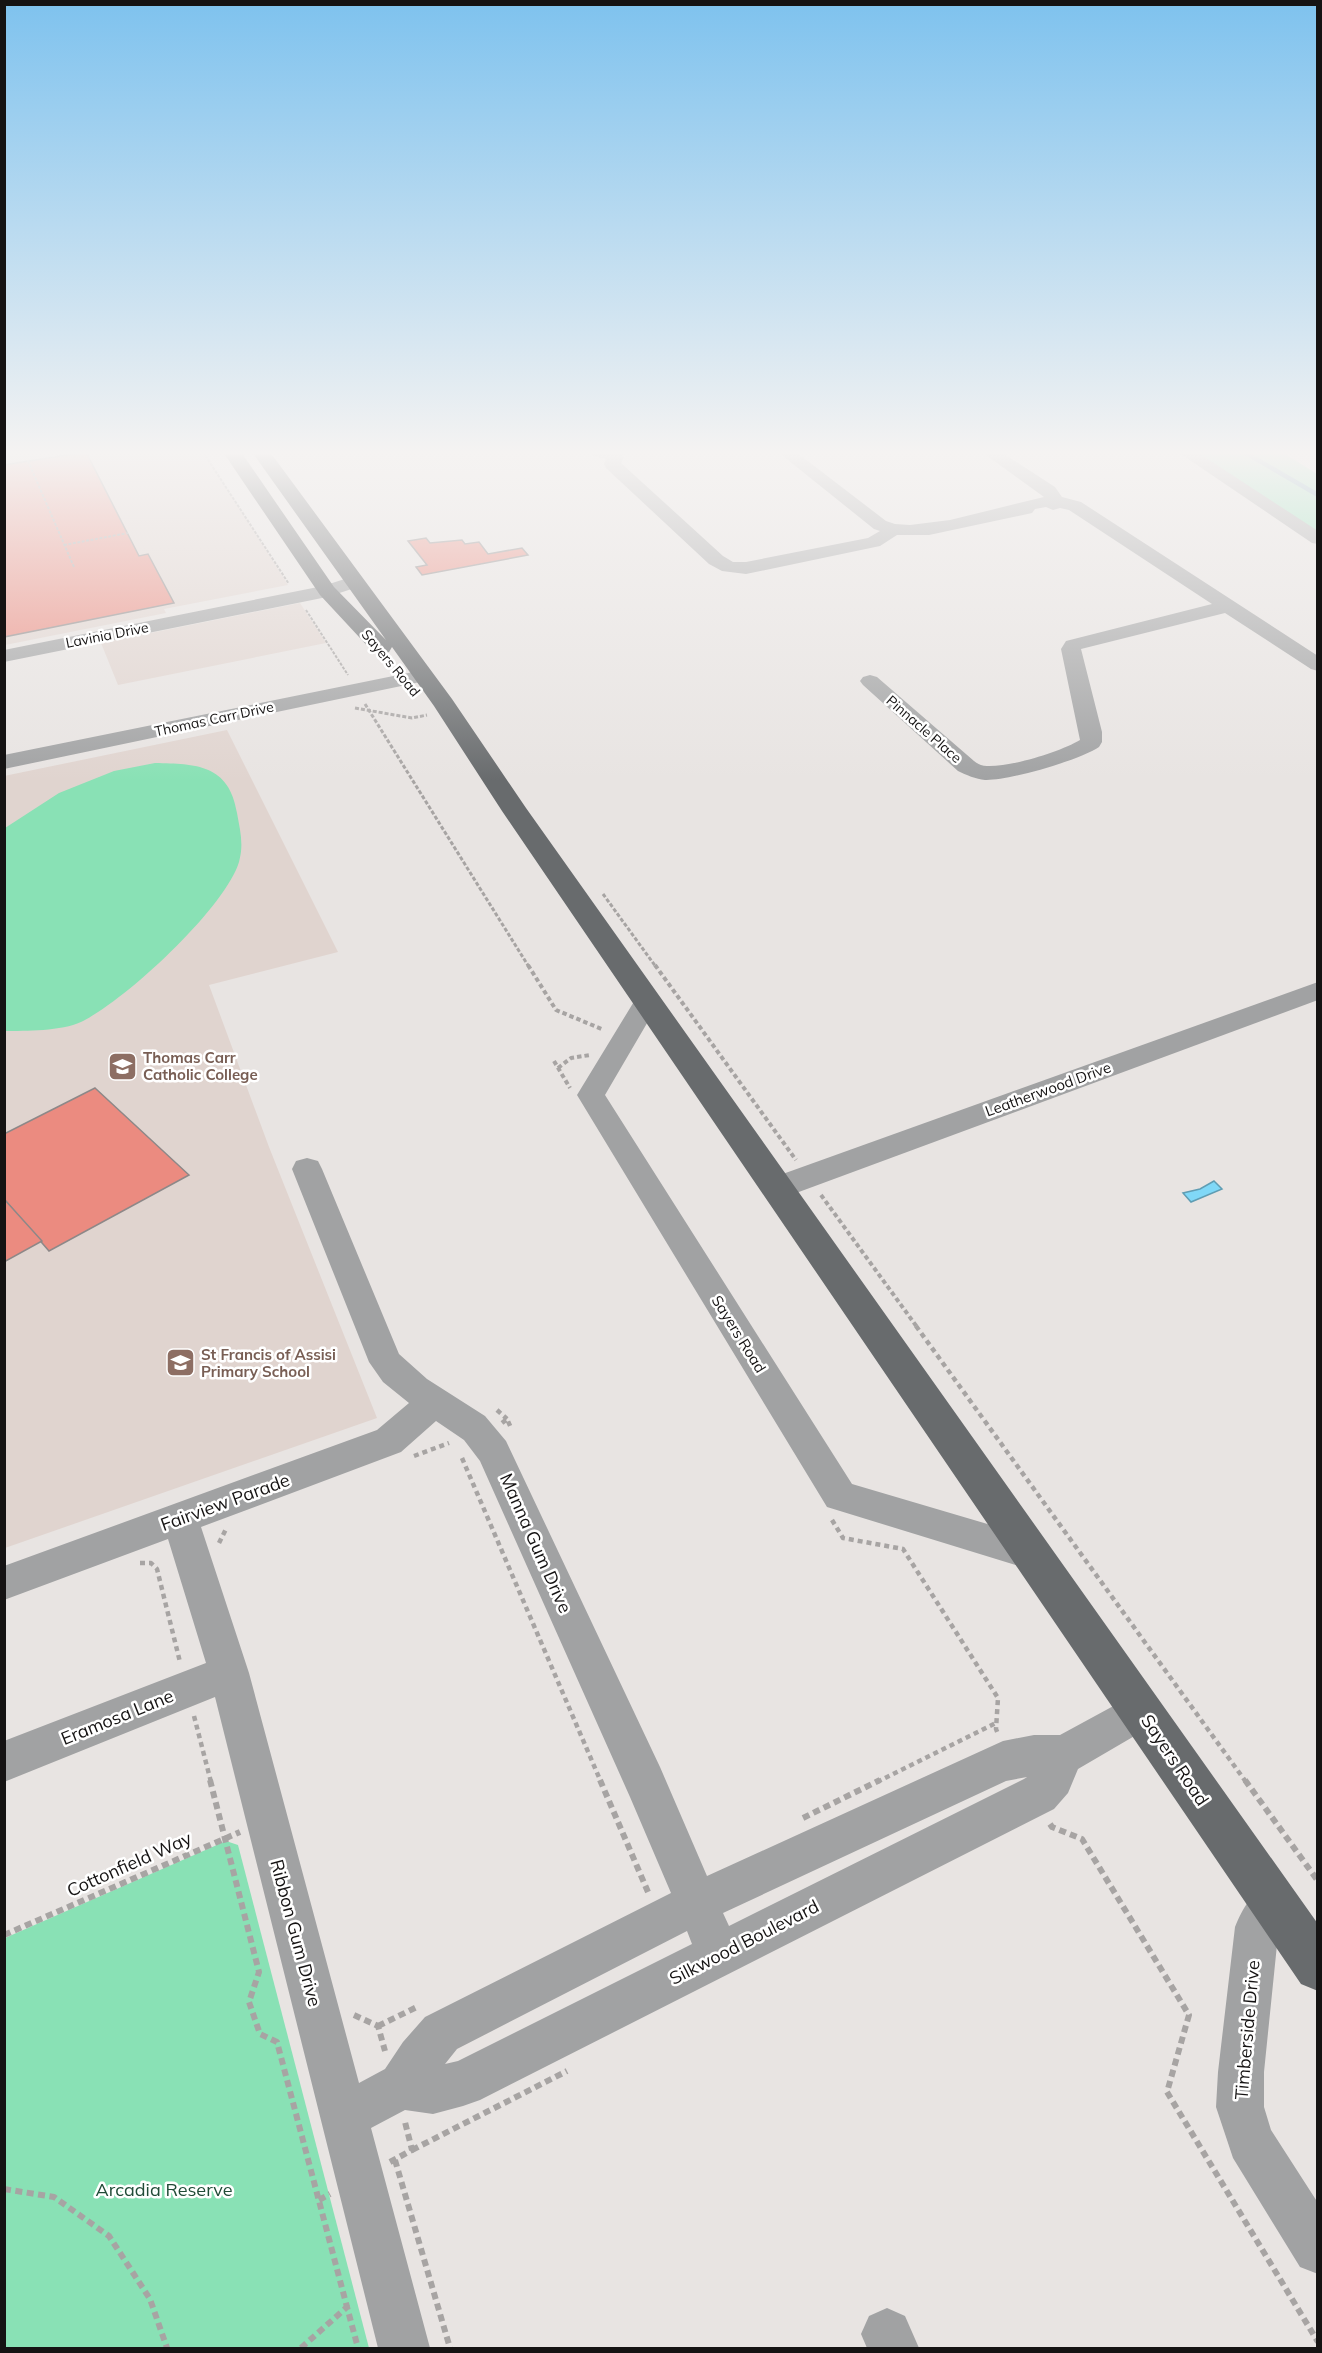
<svg xmlns="http://www.w3.org/2000/svg" width="1322" height="2353" viewBox="0 0 1322 2353" font-family="Mulish,sans-serif">
  <rect width="100%" height="100%" fill="#e8e4e2"/>
  <g fill="#e0d4cf">
    <path d="M5 452H204L288 585 164 609 166 613 5 645Z"/>
    <path d="M300 603 326 643 118 685 101 643Z"/>
    <path d="M227 730 338 952 209 985 269 1147 377 1418 5 1548 4 776Z"/>
  </g>
  <g fill="#89e1b5">
    <path d="M1192 452H1282L1317 474V534Z"/>
    <path d="M155 763C196 764 229 764 237 813 240 830 244 844 239 862 225 908 125 1001 81 1022 62 1031 25 1031 5 1031V828L59 793 114 771Z"/>
    <path d="M226 1841 238 1845 369 2348H5V1938Z"/>
  </g>
  <path fill="#80d8f7" stroke="#609db3" stroke-width="1.5" d="M1214 1181 1222 1189 1191 1202 1183 1193 1200 1189Z"/>
  <g fill="none" stroke-linecap="round" stroke-linejoin="round">
    <path stroke="#609db3" stroke-width="4.5" d="M1244 452 1318 495"/>
  </g>
  <g fill="#eb8b80" stroke="#8d8888" stroke-width="1.5">
    <path d="M86 452 139 556 148 554 174 603 4 637V465Z"/>
    <path d="M426 538 430 543 462 540 465 544 479 542 488 554 522 548 528 555 422 575 416 567 427 565 408 541Z"/>
    <path d="M95 1088 189 1175 49 1251 4 1199V1134Z"/>
    <path d="M4 1199 42 1241 4 1262Z"/>
  </g>
  <g fill="none" stroke-linecap="round" stroke-linejoin="round">
    <g stroke="#a7a4a3" stroke-width="2" stroke-dasharray="3 1.5" stroke-linecap="butt">
      <path d="M203 452 289 584"/>
      <path d="M28 461 74 567"/>
      <path d="M64 545 128 533"/>
      <path d="M306 610 348 675"/>
    </g>
    <g stroke="#a7a4a3" stroke-width="3" stroke-dasharray="4 2" stroke-linecap="butt">
      <path d="M365 704 529 967"/>
      <path d="M355 708 412 718 427 715"/>
      <path d="M603 894 656 967"/>
    </g>
    <g stroke="#a7a4a3" stroke-width="4" stroke-dasharray="4.5 3" stroke-linecap="butt">
      <path d="M528 965 556 1010 604 1030"/>
      <path d="M655 965 796 1160"/>
      <path d="M554 1061 570 1088"/>
      <path d="M558 1068 571 1058 590 1055"/>
      <path d="M821 1195 917 1327"/>
    </g>
    <g stroke="#a7a4a3" stroke-width="4.5" stroke-dasharray="5 4" stroke-linecap="butt">
      <path d="M916 1326 1246 1782"/>
      <path d="M497 1410 507 1419"/>
      <path d="M502 1423 507 1419 511 1428"/>
      <path d="M414 1456 449 1443"/>
      <path d="M462 1458 601 1782"/>
      <path d="M832 1520 843 1538 903 1549 998 1698 996 1729 998 1734"/>
      <path d="M219 1543 226 1529"/>
      <path d="M140 1563H151L157 1569 180 1662"/>
      <path d="M194 1716 211 1782"/>
      <path d="M877 1782 996 1723"/>
    </g>
    <g stroke="#a7a4a3" stroke-width="6" stroke-dasharray="7 4.5" stroke-linecap="butt">
      <path d="M210 1780 259 1972 249 2002 260 2034 277 2042 347 2307"/>
      <path d="M600 1780 648 1892"/>
      <path d="M1245 1780 1318 1881"/>
      <path d="M803 1818 880 1780"/>
      <path d="M1050 1824 1052 1827 1082 1839 1189 2015 1167 2092 1318 2342"/>
      <path d="M4 1935 240 1832"/>
      <path d="M354 2015 378 2026 385 2051"/>
      <path d="M378 2026 419 2006"/>
      <path d="M412 2150 567 2071"/>
      <path d="M395 2160 450 2348"/>
      <path d="M390 2162 412 2150 405 2122"/>
      <path d="M4 2189 54 2197 109 2236 150 2299 167 2348"/>
      <path d="M319 2200 330 2194"/>
      <path d="M301 2348 347 2307 358 2348"/>
    </g>
    <g fill="#a1a2a3" fill-rule="evenodd">
      <path d="M589 452 622 453 624 457 621 463 723 556 733 562H746L868 538 880 531 874 529 778 452H796L886 521 895 524 910 525 950 520 1044 497 982 452H1001L1055 487 1062 497 1081 502 1318 656V671L1311 669 1225 613 1081 649 1102 732V742L1099 747C1080 760 1008 781 985 780 976 779 966 775 958 771L863 685 860 681 863 677 870 675 877 677 974 761C978 764 982 766 987 766 1011 767 1060 752 1080 740L1061 649 1066 641 1212 604 1069 510 1060 508 1053 510 1046 507 1035 509 1032 513 929 535H897L880 546 746 574 722 571 709 564 606 468 604 464 606 459 591 455Z"/>
      <path d="M1178 452H1197L1318 531V544L1312 543Z"/>
      <path d="M354 576 361 578 363 582 361 586 327 597 4 662V650L323 586Z"/>
      <path d="M423 670 430 672 433 676 430 680 4 769V755Z"/>
      <path d="M1318 982V1000L788 1196 777 1199 766 1196 762 1188 766 1180Z"/>
      <path d="M647 992 656 995 660 1001 605 1095 852 1484 1045 1541 1051 1553 1045 1565 1032 1570 827 1507 577 1095 638 995Z"/>
      <path d="M307 1158 318 1161 322 1169 399 1354 427 1379 485 1416 506 1441 660 1767 707 1876 1003 1741 1034 1735H1060L1141 1691 1155 1696 1161 1710 1155 1724 1078 1769 1068 1793 1054 1809 480 2100 463 2106 433 2114 405 2110 371 2128 430 2348H378L215 1697 4 1782V1741L206 1663 168 1539 4 1600V1566L377 1430 409 1403 383 1382 369 1362 292 1169 296 1161ZM436 1421 464 1440 480 1461 630 1797 671 1893 425 2017 403 2042 385 2069 359 2083 249 1673 201 1527 401 1452ZM1027 1777 1024 1779 729 1926 723 1913 1006 1781ZM687 1931 692 1944 458 2061 445 2064 457 2049Z"/>
      <path d="M1274 1882 1289 1889 1296 1904 1289 1919 1278 1935 1264 2072V2107L1271 2130 1318 2203V2274L1300 2267 1233 2158 1216 2107 1218 2072 1235 1927C1244 1906 1252 1891 1274 1882Z"/>
      <path d="M887 2308 905 2316 919 2348H867L861 2334 869 2316Z"/>
    </g>
    <path fill="#686b6d" fill-rule="evenodd" d="M223 452H241L334 587 386 640 252 452H270L452 699 526 808 1318 1924V1991L1301 1984 502 811 434 706 392 647 389 652 381 654 373 652 320 595Z"/>
  </g>
  <linearGradient id="sky" x2="0" y2="1"><stop stop-color="#7ec2ee"/><stop offset="0.58" stop-color="#f5f3f2"/><stop offset="1" stop-color="#f5f3f2" stop-opacity="0"/></linearGradient>
  <rect width="1322" height="781" fill="url(#sky)"/>
  <defs>
    <symbol id="school-square" viewBox="-11 -11 22 22"><rect x="-9" y="-9" width="18" height="18" rx="4" fill="#8d6e63" stroke="#fff"/><path d="M0-5L7-2L0 1L-7-2ZM-4 1L0 2.5L4 1V4Q0 6-4 4Z" fill="#fff"/></symbol>
  </defs>
  <g fill-rule="evenodd">
    <use href="#school-square" x="106" y="1050" width="33" height="33"/>
    <use href="#school-square" x="164" y="1346" width="33" height="33"/>
  </g>
  <g text-anchor="middle" dominant-baseline="central" stroke-width="5" stroke-linejoin="round" paint-order="stroke">
    <g font-size="14" fill="#151313" stroke="#fff">
      <text transform="translate(107 635) rotate(-11)">Lavinia Drive</text>
      <text transform="translate(391 663) rotate(50)">Sayers Road</text>
      <text transform="translate(214 719) rotate(-12)">Thomas Carr Drive</text>
      <text transform="translate(924 729) rotate(41)">Pinnacle Place</text>
    </g>
    <g font-size="15" font-weight="bold" fill="#785e54" stroke="#fff" text-anchor="start">
      <text x="143" y="1057">Thomas Carr<tspan x="143" dy="17">Catholic College</tspan></text>
      <text x="201" y="1354">St Francis of Assisi<tspan x="201" dy="17">Primary School</tspan></text>
    </g>
    <g font-size="15" fill="#151313" stroke="#fff">
      <text transform="translate(1048 1089) rotate(-20)">Leatherwood Drive</text>
      <text transform="translate(739 1334) rotate(58)">Sayers Road</text>
    </g>
    <g font-size="18" fill="#151313" stroke="#fff">
      <text transform="translate(225 1502) rotate(-20)">Fairview Parade</text>
      <text transform="translate(536 1543) rotate(66)">Manna Gum Drive</text>
      <text transform="translate(117 1717) rotate(-22)">Eramosa Lane</text>
      <text transform="translate(1175 1760) rotate(56)">Sayers Road</text>
      <text transform="translate(129 1864) rotate(-24)">Cottonfield Way</text>
      <text transform="translate(296 1933) rotate(75)">Ribbon Gum Drive</text>
      <text transform="translate(744 1942) rotate(-27)">Silkwood Boulevard</text>
      <text transform="translate(1247 2030) rotate(-85)">Timberside Drive</text>
    </g>
    <g font-size="18" fill="#204b37" stroke="#fff">
      <text x="164" y="2189">Arcadia Reserve</text>
    </g>
  </g>
  <rect width="1322" height="2353" fill="none" stroke="#151313" stroke-width="12"/>
</svg>
